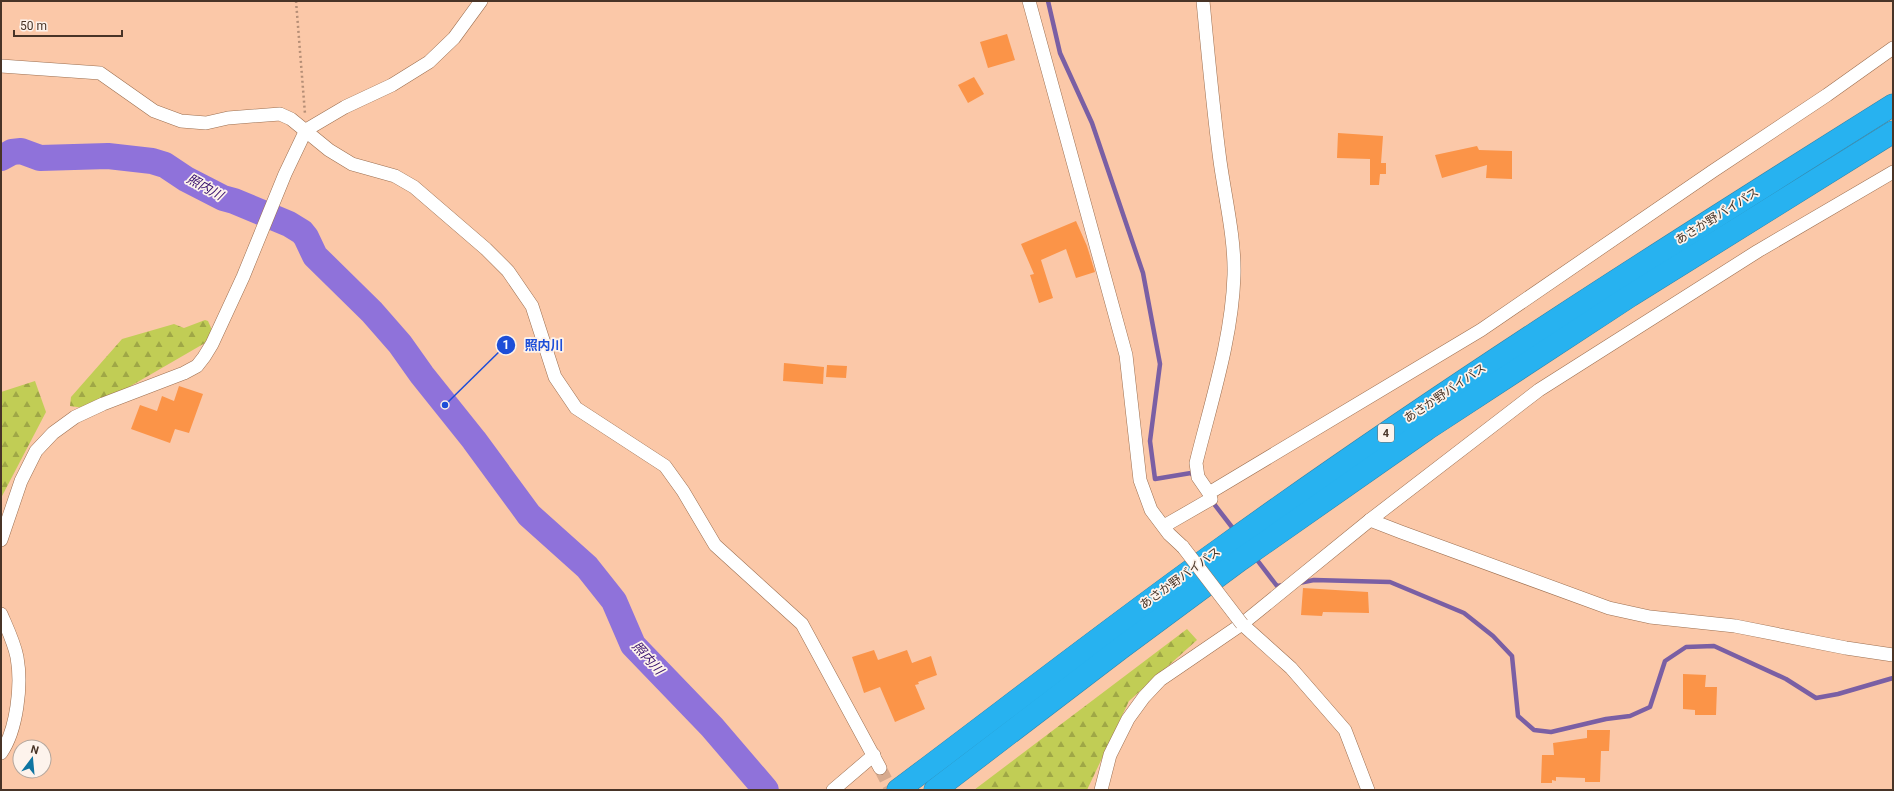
<svg xmlns="http://www.w3.org/2000/svg" width="1894" height="791" viewBox="0 0 1894 791" font-family="Roboto,'Noto Sans JP',sans-serif">
  <defs>
    <pattern id="forest-firs" width="22" height="20" patternUnits="userSpaceOnUse"><rect width="22" height="20" fill="#c1cd55"/><path d="M5 1l3.5 6h-7zM16 11l3.5 6h-7z" fill="#9fa746"/></pattern>
  </defs>
  <rect width="100%" height="100%" fill="#fbc8a8"/>
  <g fill="url(#forest-firs)">
    <path d="M205 320 208 321 212 330 205 343 91 409 70 406 71 397 122 339 174 324 184 328Z"/>
    <path d="M35 381 46 412 1 498V392Z"/>
    <path d="M1187 629 1197 640 1129 701 1087 790H974Z"/>
  </g>
  <g fill="none" stroke-linecap="round" stroke-linejoin="round">
    <g stroke="#7a5fa4" stroke-width="4.5">
      <path d="M1048 1 1060 53 1092 123 1143 273 1160 364 1150 441 1155 479 1191 473 1194 477"/>
      <path d="M1211 500 1235 531"/>
      <path d="M1254 556 1277 586 1284 585"/>
      <path d="M1299 583 1314 580 1390 582 1464 613 1493 636 1512 656 1518 716 1534 730 1551 732 1606 719 1630 716 1650 707 1665 661 1686 647 1714 646 1786 679 1816 698 1838 694 1893 678"/>
    </g>
    <path stroke="#8f72da" stroke-width="26" d="M1 158 12 152 21 151 40 158 108 156 152 161 165 165 186 179 223 198 234 201 289 224 302 232 306 237 315 256 372 312 400 344 422 375 474 440 529 515 587 567 614 601 633 645 712 727 766 790"/>
  </g>
  <g fill="#fb9448">
    <path d="M1007 34 1015 60 988 68 980 42Z"/>
    <path d="M974 77 984 94 968 103 958 85Z"/>
    <path d="M1338 133 1383 136 1381 163H1386V174H1380L1379 185H1370V159L1337 158Z"/>
    <path d="M1477 146 1479 150 1512 151V179L1486 178 1487 165 1442 178 1435 155Z"/>
    <path d="M1076 221 1087 246 1095 272 1076 278 1066 249 1041 260 1053 298 1039 303 1030 275 1034 274 1021 244Z"/>
    <path d="M784 363 824 367 823 384 783 381Z"/>
    <path d="M827 365 847 366 846 378 826 377Z"/>
    <path d="M179 386 203 394 189 433 175 429 170 443 131 429 140 405 157 411 162 396 174 401Z"/>
    <path d="M1303 588 1368 592 1369 613 1323 612 1322 616 1301 615Z"/>
    <path d="M874 650 878 660 907 650 912 663 931 656 937 675 918 682 919 684 915 685 925 709 895 722 880 687 864 693 852 657Z"/>
    <path d="M1683 674 1706 675 1705 687H1717L1716 715H1695V710L1683 709Z"/>
    <path d="M1587 730H1610L1609 751H1601L1600 782H1585V778L1556 777V781L1552 780V783H1541L1542 755H1554L1553 743 1587 738Z"/>
  </g>
  <g fill="none" stroke-linecap="round" stroke-linejoin="round">
    <path stroke="#d7aa8e" stroke-width="13" stroke-dasharray="13 6" stroke-linecap="butt" d="M880 768 891 790"/>
    <defs>
      <g id="street">
        <path d="M1029 1 1126 355 1140 480 1151 510 1169 534 1183 547"/>
        <path d="M1203 1C1208 54 1213 108 1220 161 1225 197 1235 239 1234 275 1232 339 1211 402 1196 463L1198 477 1209 493"/>
        <path d="M1 66 100 73 154 111 181 121 206 123 228 118 280 114 291 119 329 150 352 164 395 176 414 187 486 249 508 271 532 306 555 377 576 408 665 466 683 491 715 545 802 624 880 768"/>
        <path d="M1370 520 1401 532 1609 608 1650 617 1735 626 1846 648 1893 655"/>
        <path d="M1164 526 1211 499 1209 493 1481 330 1713 171 1827 95 1893 48"/>
        <path d="M1 540 21 481 36 451 53 433 75 417 103 404 184 373 197 366 204 357 212 344 243 277 285 174 306 130 345 107 392 85 429 62 454 38 481 1"/>
        <path d="M1 614C7 628 14 642 17 657 22 685 17 730 1 753"/>
        <path d="M1242 624 1291 668 1345 730 1368 790"/>
        <path d="M833 790 874 755"/>
        <path d="M1101 790 1110 755 1128 719 1144 697 1160 680 1242 624 1370 520 1539 390 1758 251 1893 172"/>
      </g>
      <g id="highway">
        <path d="M898 790C1005 710 1110 628 1219 550 1438 392 1665 248 1893 105"/>
        <path d="M935 790 1121 648 1240 560 1427 429 1630 296 1893 132"/>
      </g>
    </defs>
    <use href="#street" stroke="#9c6f50" stroke-width="14"/>
    <use href="#highway" stroke="#3386aa" stroke-width="23"/>
    <path stroke="#b58e76" stroke-width="2.5" stroke-dasharray="2 3" stroke-linecap="butt" d="M296 1 305 114"/>
    <use href="#street" stroke="#fff" stroke-width="13"/>
    <use href="#highway" stroke="#27b2f0" stroke-width="22"/>
    <defs>
      <path id="street-bridge" d="M1183 547 1242 624"/>
    </defs>
    <use href="#street-bridge" stroke="#9c6f50" stroke-width="14" stroke-linecap="butt"/>
    <use href="#street-bridge" stroke="#fff" stroke-width="13"/>
  </g>
  <g text-anchor="middle" dominant-baseline="central" stroke-width="3.5" stroke-linejoin="round" paint-order="stroke">
    <rect fill="#fdf3ec" stroke="#7e6d62" stroke-width="1" x="1378" y="424" width="16" height="18" rx="3"/>
    <g font-size="11" font-weight="bold" fill="#483427">
      <text x="1386" y="433">4</text>
    </g>
    <g font-size="12" fill="#483427" stroke="#fdf3ec">
      <text transform="translate(1717 216) rotate(-32)">あさか野バイパス</text>
      <text transform="translate(1445 393) rotate(-34)">あさか野バイパス</text>
      <text transform="translate(1180 578) rotate(-36)">あさか野バイパス</text>
    </g>
    <g font-size="13" font-style="italic" fill="#340c6b" stroke="#fdf3ec">
      <text transform="translate(205 187) rotate(29)">照内川</text>
      <text transform="translate(648 658) rotate(48)">照内川</text>
    </g>
  </g>
  <path fill="none" stroke="#1d4ed8" stroke-width="1.5" d="M445 405L506 345"/>
  <g fill="#1d4ed8" stroke="#fdf3ec" stroke-width="1.5">
    <circle cx="445" cy="405" r="4"/>
    <circle cx="506" cy="345" r="10"/>
  </g>
  <g font-size="12" text-anchor="middle" font-weight="bold" fill="#fff">
    <text x="506" y="349">1</text>
  </g>
  <g font-size="13" text-anchor="middle" font-weight="bold" fill="#1d4ed8" stroke="#fdf3ec" stroke-width="3.5" stroke-linejoin="round" paint-order="stroke">
    <text x="544" y="350">照内川</text>
  </g>
  <rect width="1894" height="791" fill="none" stroke="#483427" stroke-width="4"/>
  <g transform="translate(32 759) rotate(16)"><circle r="19" fill="#fdf3ec" stroke="#b5a79d"/>
  <path d="M0-3L7 15L0 10L-7 15Z" fill="#0f75a1"/>
  <text y="-6" font-size="11" font-weight="bold" text-anchor="middle" fill="#483427">N</text>
  </g>
  <path d="M14 30v6h108v-6" fill="none" stroke="#483427" stroke-width="2"/>
  <text x="20" y="30" font-size="12" fill="#483427" stroke="#fdf3ec" stroke-width="3" paint-order="stroke">50 m</text>
</svg>
